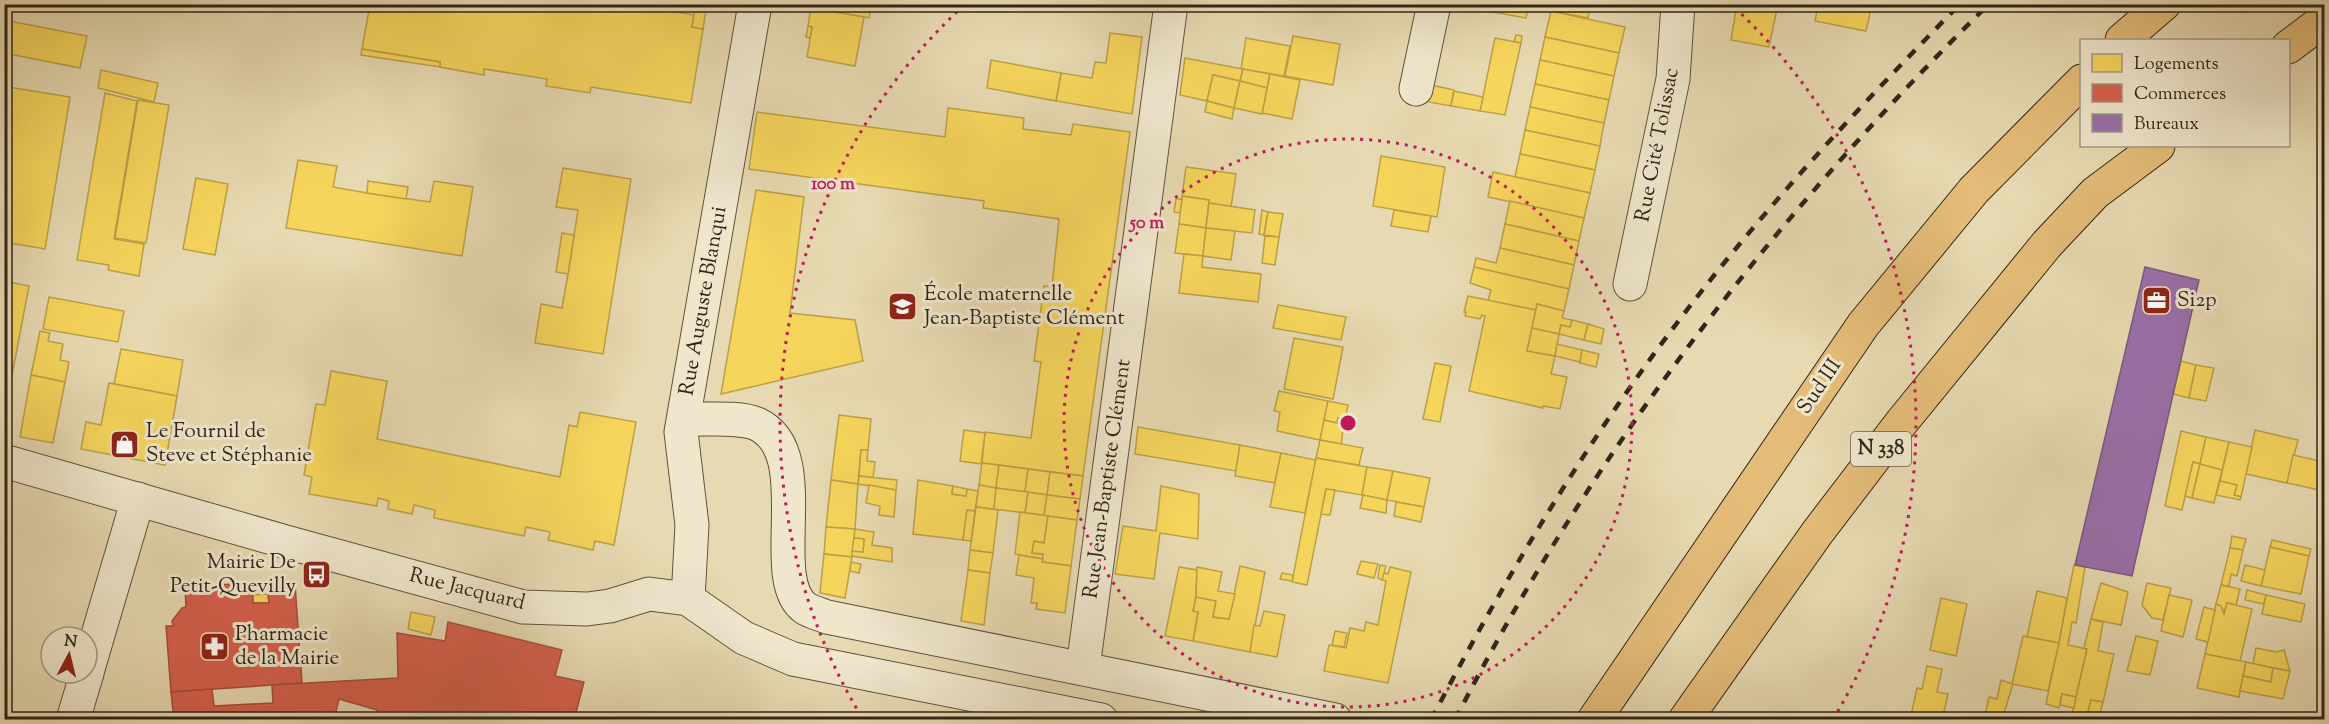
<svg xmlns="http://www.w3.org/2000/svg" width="2329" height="724" viewBox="0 0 2329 724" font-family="'Sorts Mill Goudy',serif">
  <rect width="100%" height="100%" fill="#e7d9b1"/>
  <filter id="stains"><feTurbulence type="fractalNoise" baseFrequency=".00333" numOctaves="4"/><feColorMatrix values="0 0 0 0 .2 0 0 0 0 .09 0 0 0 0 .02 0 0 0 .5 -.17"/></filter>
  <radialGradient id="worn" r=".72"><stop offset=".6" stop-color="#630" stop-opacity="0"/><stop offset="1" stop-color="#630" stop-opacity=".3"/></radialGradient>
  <g fill="#f6d55c" stroke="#bba048" stroke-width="1.5">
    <path d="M370 4H536L559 8 560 4H625V9L640 11 641 6 694 15 692 27 703 29 691 103 591 87 590 93 546 86 547 79 484 69V75L440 67V62L362 49Z"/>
    <path d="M625 4 641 6 640 11 625 9Z"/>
    <path d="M821 4H872L869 18 820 9Z"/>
    <path d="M1275 4H1299L1298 12 1275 8Z"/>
    <path d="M1321 4H1366L1364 12Z"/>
    <path d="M1449 4H1529L1526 18Z"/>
    <path d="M1552 4H1591L1588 18 1551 11Z"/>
    <path d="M1737 4H1778L1769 47 1731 40Z"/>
    <path d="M1818 4H1872L1866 31 1815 21Z"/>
    <path d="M695 8 706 10 703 29 692 27Z"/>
    <path d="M811 8 864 17 855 66 807 57 812 27 808 26Z"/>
    <path d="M1551 11 1625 27 1619 53 1545 37Z"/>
    <path d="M4 20 87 36 80 68 4 53Z"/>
    <path d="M808 26 812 27 810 38 806 37Z"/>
    <path d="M1110 33 1142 37 1132 114 1056 101 1061 73 1092 78 1095 62 1106 63Z"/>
    <path d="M1516 35 1522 36 1521 43 1514 42Z"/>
    <path d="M1293 36 1340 44 1333 85 1285 76Z"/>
    <path d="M1545 37 1619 53 1614 76 1540 60Z"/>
    <path d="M1246 38 1290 46 1284 76 1241 69Z"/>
    <path d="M1495 38 1521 43 1505 115 1480 111Z"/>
    <path d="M362 49 440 62V67L361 55Z"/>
    <path d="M1185 58 1243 69 1240 81 1213 75 1207 101 1180 95Z"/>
    <path d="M991 60 1061 73 1056 101 987 88Z"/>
    <path d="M1540 60 1614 76 1609 100 1535 84Z"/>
    <path d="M1243 69 1270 74 1267 88 1240 81Z"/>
    <path d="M101 70 158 83 154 102 98 88Z"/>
    <path d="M1270 74 1300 80 1292 119 1262 113Z"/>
    <path d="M1213 75 1240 81 1234 108 1207 101Z"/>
    <path d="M1240 81 1267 88 1262 114 1234 108Z"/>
    <path d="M1427 84 1454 90 1451 106 1423 101Z"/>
    <path d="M1535 84 1609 100 1604 123 1530 107Z"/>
    <path d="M8 87 70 97 45 249 4 242V109Z"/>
    <path d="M1454 91 1483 97 1480 111 1451 106Z"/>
    <path d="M105 93 137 101 114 239 144 244 139 276 108 270 109 265 77 260Z"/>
    <path d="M138 100 169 105 146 243 115 238Z"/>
    <path d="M1207 101 1234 108 1232 119 1205 112Z"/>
    <path d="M1530 107 1604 123 1600 146 1525 130Z"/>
    <path d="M948 108 1024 118 1023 129 1071 135 1073 124 1130 132 1083 476 982 463 985 432 1031 438 1041 362 1034 361 1044 286H1052L1059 219 983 208 984 201 749 169 757 112 945 137Z"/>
    <path d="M1525 130 1600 146 1595 170 1520 154Z"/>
    <path d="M1520 154 1595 170 1590 193 1515 177Z"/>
    <path d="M1381 156 1445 167 1437 217 1373 206Z"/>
    <path d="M298 160 337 166 333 187 367 193 430 202 434 181 473 187 462 256 286 228Z"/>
    <path d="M1186 167 1236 174 1231 207 1209 203V200L1182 196Z"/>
    <path d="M563 168 631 179 603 354 535 343 541 304 562 308 568 274 578 210 556 207Z"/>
    <path d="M1493 172 1590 193 1584 218 1488 197Z"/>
    <path d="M196 178 228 184 215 255 183 249Z"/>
    <path d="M368 181 408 187 406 199 367 193Z"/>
    <path d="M756 190 804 197 790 313 855 320 863 361 721 394Z"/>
    <path d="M1182 196 1209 200 1206 228 1179 224Z"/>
    <path d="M1176 199H1182L1180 213 1174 212Z"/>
    <path d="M1510 201 1584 218 1579 241 1505 224Z"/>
    <path d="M1209 203 1255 210 1252 233 1206 228Z"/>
    <path d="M1262 210 1268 212 1264 235 1259 234Z"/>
    <path d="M1394 210 1431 216 1428 232 1391 226Z"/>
    <path d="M1268 212 1283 214 1279 237 1264 235Z"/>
    <path d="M1179 224 1206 228 1203 256 1175 253Z"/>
    <path d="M1505 224 1579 241 1574 265 1500 248Z"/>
    <path d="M1206 228 1235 231 1231 260 1203 256Z"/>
    <path d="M562 233 574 235 568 274 556 272Z"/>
    <path d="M1265 236 1279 237 1275 265 1262 263Z"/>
    <path d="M1500 248 1574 265 1569 289 1474 267 1476 258 1496 263Z"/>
    <path d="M1184 254 1203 256 1202 267 1261 274 1258 302 1179 293Z"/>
    <path d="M1474 267 1569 289 1564 311 1537 304 1536 310 1488 301 1491 290 1470 283Z"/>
    <path d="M4 281 29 286 4 417Z"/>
    <path d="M1468 296 1536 310 1527 351 1555 356 1551 374 1567 377 1560 409 1543 406V408L1469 391 1485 316 1482 315 1480 319 1465 316 1466 312H1464Z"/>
    <path d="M49 297 124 311 118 342 43 329Z"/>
    <path d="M1537 304 1564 311 1562 318 1572 320 1570 327 1561 325 1559 334 1532 328Z"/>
    <path d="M1278 305 1346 317 1341 340 1273 328Z"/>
    <path d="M1572 320 1588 324 1584 340 1559 334 1561 325 1570 327Z"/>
    <path d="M1588 324 1604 329 1601 344 1584 340Z"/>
    <path d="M1532 328 1559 334 1555 356 1527 351Z"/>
    <path d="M40 331 50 333 48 341 63 344 60 360 69 362 65 382 31 375Z"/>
    <path d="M1294 338 1343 347 1333 399 1284 389Z"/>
    <path d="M1557 344 1582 350 1580 362 1555 356Z"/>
    <path d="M121 349 183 360 177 396 114 384Z"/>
    <path d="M1582 350 1599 354 1596 367 1580 363Z"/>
    <path d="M2181 361 2196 365 2189 398 2173 394Z"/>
    <path d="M1435 363 1451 366 1440 422 1423 419Z"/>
    <path d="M2196 365 2214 368 2206 401 2189 398Z"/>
    <path d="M331 371 387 381 377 439 560 477 569 425 577 427 580 412 636 422 614 545 595 541 593 550 548 540 550 532 526 527 524 536 434 518 435 510 414 505 412 514 388 509 389 501 378 498 377 506 309 494 312 477 304 475 316 404 325 405Z"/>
    <path d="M31 375 65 382 53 443 20 437Z"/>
    <path d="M109 383 177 396 165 465 81 449 86 422 101 425Z"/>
    <path d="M1279 391 1328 401 1320 440 1277 431 1280 412 1274 411Z"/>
    <path d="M1328 401 1348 405 1344 424 1342 423 1343 419 1338 418 1337 423 1324 420Z"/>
    <path d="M839 415 871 419 868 450H861L858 484 831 480Z"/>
    <path d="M1338 418 1343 419 1342 423 1344 424 1341 444 1320 440 1324 420 1337 423Z"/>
    <path d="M1138 427 1240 445 1236 471 1135 454Z"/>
    <path d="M964 430 985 433 981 464 960 461Z"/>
    <path d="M2255 430 2298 440 2287 483 2246 474Z"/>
    <path d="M2181 431 2206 437 2200 464 2193 462 2182 510 2165 506Z"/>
    <path d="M2206 437 2229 442 2222 470 2200 464Z"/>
    <path d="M1320 440 1363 448 1359 465 1316 458Z"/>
    <path d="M2229 442 2252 447 2241 497 2234 495 2237 485 2220 481Z"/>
    <path d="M1240 445 1281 453 1275 483 1235 476Z"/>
    <path d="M861 450H868L867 461 875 462 873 478 859 476Z"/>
    <path d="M1281 453 1316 460 1305 513 1270 507Z"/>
    <path d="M2293 455 2324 462V491L2287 483Z"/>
    <path d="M1316 458 1367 467 1362 495 1326 489 1307 585 1292 582Z"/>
    <path d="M2193 462 2200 464 2192 498 2185 496Z"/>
    <path d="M982 463 999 465 996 488 979 485Z"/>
    <path d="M2200 464 2222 470 2214 503 2192 498Z"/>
    <path d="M999 465 1028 469 1025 492 996 488Z"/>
    <path d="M1367 467 1393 471 1387 500 1362 495Z"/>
    <path d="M1028 469 1050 472 1047 495 1025 492Z"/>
    <path d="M1393 471 1430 478 1424 507 1387 500Z"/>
    <path d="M1050 472 1083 476 1080 499 1047 495Z"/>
    <path d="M859 476 897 480 896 490 858 484Z"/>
    <path d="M831 480 858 484 855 529 826 527Z"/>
    <path d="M918 480 953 486 952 494 966 496 967 489 978 491 975 511 967 510 963 540 913 534Z"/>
    <path d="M2220 481 2237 485 2234 495 2241 497 2240 500 2216 495Z"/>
    <path d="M869 485 896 490 894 517 879 515 880 506 866 503Z"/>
    <path d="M979 485 996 488 994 509 976 507Z"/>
    <path d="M953 486 967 489 966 496 952 494Z"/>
    <path d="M1161 486 1199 494 1198 539 1160 533 1154 579 1115 574 1123 526 1156 531Z"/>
    <path d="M996 488 1028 492 1025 513 994 509Z"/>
    <path d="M1326 489 1335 490 1330 515 1321 514Z"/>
    <path d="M1028 492 1047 495 1044 516 1025 513Z"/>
    <path d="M1047 495 1080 499 1077 520 1044 516Z"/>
    <path d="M1363 495 1387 500 1386 513 1360 508Z"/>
    <path d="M1396 502 1424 507 1421 522 1394 516Z"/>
    <path d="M976 507 998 510 993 553 970 550Z"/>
    <path d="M967 510 975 511 971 541 963 540Z"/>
    <path d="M1020 512 1048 516 1044 543 1034 541 1032 553 1043 554V559L1015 554Z"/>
    <path d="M1048 516 1077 520 1071 566 1042 562 1043 554 1032 553 1034 541 1044 543Z"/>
    <path d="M826 527 855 529 852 557 824 554Z"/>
    <path d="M855 529 874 532 872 545 892 548V562L852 556V551L863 552 864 539 854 538Z"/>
    <path d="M2232 536 2246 539 2243 550 2230 548Z"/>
    <path d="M854 538 864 539 863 552 852 551Z"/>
    <path d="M2272 540 2311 549 2309 556 2270 547Z"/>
    <path d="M2270 547 2309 556 2301 594 2261 586Z"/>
    <path d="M2230 548 2243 550 2237 576 2231 574 2229 586 2221 585Z"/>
    <path d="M970 550 993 553 990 573 968 570Z"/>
    <path d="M824 554 852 557 845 598 820 593Z"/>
    <path d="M1019 555 1043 559 1042 562 1071 566 1065 613 1036 609 1037 603H1031L1034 578 1016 575Z"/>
    <path d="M1361 561 1378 564 1374 578 1357 574Z"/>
    <path d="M851 562 861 564 859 573 850 571Z"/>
    <path d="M1380 565 1386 566 1382 580 1378 578Z"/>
    <path d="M2074 565 2085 567 2076 623 2072 622 2068 645 2087 649 2076 697 2062 694 2059 708 2046 704Z"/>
    <path d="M2245 565 2265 570 2261 586 2241 581Z"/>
    <path d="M1240 566 1265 572 1250 652 1193 641 1198 612 1193 611 1196 597 1216 601 1213 617 1229 619Z"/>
    <path d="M1179 567 1197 570 1196 596 1193 611 1198 612 1193 641 1165 636Z"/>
    <path d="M1197 567 1222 572 1218 591 1235 594 1229 619 1213 617 1216 601 1196 597Z"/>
    <path d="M1390 567 1411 572 1388 683 1324 671 1329 645 1346 648 1350 628 1364 631 1366 622 1378 625 1386 581 1382 580 1384 573 1388 574Z"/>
    <path d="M968 570 990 573 984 625 961 621Z"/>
    <path d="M1282 573 1293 575 1292 581 1280 579Z"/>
    <path d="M2101 583 2128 592 2121 625 2091 619Z"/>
    <path d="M2147 583 2171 588 2163 620 2152 618 2142 605Z"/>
    <path d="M2221 585 2240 589 2236 605 2227 603 2224 614 2221 606 2216 604Z"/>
    <path d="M2247 590 2266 595 2264 604 2245 600Z"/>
    <path d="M2037 591 2067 598 2059 643 2027 637Z"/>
    <path d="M268 594 269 603H253V595Z"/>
    <path d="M2169 595 2192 600 2183 637 2161 631Z"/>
    <path d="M2266 595 2305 604 2301 622 2262 614Z"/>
    <path d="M1941 598 1967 604 1956 656 1930 650Z"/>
    <path d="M2227 603 2252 609 2240 661 2205 654 2216 604 2221 606 2224 614Z"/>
    <path d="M2204 607 2215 610 2208 642 2196 639Z"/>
    <path d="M1264 611 1285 615 1277 657 1250 652 1254 625 1260 626Z"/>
    <path d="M411 612 435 617 431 635 408 629Z"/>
    <path d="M2091 619 2103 622 2098 651 2114 654 2103 702 2091 700 2086 720H2074L2071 719 2087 649 2084 648Z"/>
    <path d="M1335 631 1347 633 1344 647 1332 645Z"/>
    <path d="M2023 636 2059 643 2048 691 2012 684Z"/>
    <path d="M2136 636 2158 641 2150 675 2127 671Z"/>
    <path d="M2256 648 2276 652 2284 650 2290 671 2253 664Z"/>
    <path d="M2205 654 2246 662 2239 697 2197 688Z"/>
    <path d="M2246 662 2273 668 2271 682 2243 676Z"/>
    <path d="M1927 666 1942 669 1937 692 1948 694 1942 720H1910L1917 688 1922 689Z"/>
    <path d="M2273 668 2290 671 2283 699 2240 691 2243 676 2271 682Z"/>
    <path d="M2001 680 2013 684 2002 720H1984L1989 697 1997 699Z"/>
    <path d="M2062 694 2076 697 2074 708 2060 705Z"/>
    <path d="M2091 700 2103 702 2100 714 2088 712Z"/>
    <path d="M2088 712 2100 714 2099 720H2086Z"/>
    <path d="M2212 715 2224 718 2223 720H2211Z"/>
  </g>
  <g fill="#d6604d" stroke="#a44e3d" stroke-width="1.5">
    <path d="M252 583 253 603H269L267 587 295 584 302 683 171 692 166 626H173L172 621 182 608 186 607 185 587Z"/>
    <path d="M448 622 562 650 555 676 584 682 574 720H384L376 718 377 710 339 699 334 720H174L171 692 212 689 214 706 273 703 272 685 398 678 397 633 445 641Z"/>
  </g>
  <path fill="#9970ab" stroke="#7a5a7f" stroke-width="1.5" d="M2145 267 2199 280 2132 576 2075 565Z"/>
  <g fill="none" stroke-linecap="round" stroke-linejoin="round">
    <defs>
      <g id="minor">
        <path d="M1416 89 1434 4"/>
        <path d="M1630 284 1673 79 1678 4"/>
        <path d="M684 419C704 420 739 416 757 424 818 452 764 578 805 608 811 612 820 614 827 617L1335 720"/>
        <path d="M4 461 286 542 523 607 587 609 610 606 649 594 688 599 744 638 793 659 1101 720"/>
        <path d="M688 599 692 525 681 432 755 4"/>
        <path d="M1083 668 1171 4"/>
        <path d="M87 672 138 499"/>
        <path d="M73 720 87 673"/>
      </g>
      <g id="highway">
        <path d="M2122 40 2164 4"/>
        <path d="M2288 47 2324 20"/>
        <path d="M1594 720 1863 325 1974 190 2082 81"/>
        <path d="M1685 720 1817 533 1901 423 2047 244 2095 193 2158 146"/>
      </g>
    </defs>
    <use href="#minor" stroke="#5e523f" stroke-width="35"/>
    <use href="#highway" stroke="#302519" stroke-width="35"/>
    <use href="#minor" stroke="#efe6cc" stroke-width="33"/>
    <use href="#highway" stroke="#e4bc78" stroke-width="33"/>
    <g stroke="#302519" stroke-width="4.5" stroke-dasharray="10 10" stroke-linecap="butt">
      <path d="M1431 720C1504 580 1584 445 1680 319 1765 207 1861 105 1960 4"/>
      <path d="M1455 720C1591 453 1775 214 1989 4"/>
    </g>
  </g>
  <g fill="none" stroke="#c2185b" stroke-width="3" stroke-dasharray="3 6">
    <circle cx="1348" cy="423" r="284"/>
    <path d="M861 716A568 568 0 0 1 961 8M1735 8A568 568 0 0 1 1835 716"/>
  </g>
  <defs>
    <symbol id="office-square" viewBox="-11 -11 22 22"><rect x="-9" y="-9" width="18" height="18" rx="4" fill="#8f2418" stroke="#efe6cc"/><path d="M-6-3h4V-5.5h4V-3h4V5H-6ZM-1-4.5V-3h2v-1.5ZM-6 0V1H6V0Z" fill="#fff"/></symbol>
    <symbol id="school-square" viewBox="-11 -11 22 22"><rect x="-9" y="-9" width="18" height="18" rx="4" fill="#8f2418" stroke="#efe6cc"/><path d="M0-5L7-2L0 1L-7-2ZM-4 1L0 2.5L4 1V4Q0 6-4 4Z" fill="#fff"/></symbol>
    <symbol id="shop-square" viewBox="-11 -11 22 22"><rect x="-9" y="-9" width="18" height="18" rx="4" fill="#8f2418" stroke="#efe6cc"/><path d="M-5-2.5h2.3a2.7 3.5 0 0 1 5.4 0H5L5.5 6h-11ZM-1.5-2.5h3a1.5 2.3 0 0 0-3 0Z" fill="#fff"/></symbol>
    <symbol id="bus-square" viewBox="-11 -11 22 22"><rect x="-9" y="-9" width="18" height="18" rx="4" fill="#8f2418" stroke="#efe6cc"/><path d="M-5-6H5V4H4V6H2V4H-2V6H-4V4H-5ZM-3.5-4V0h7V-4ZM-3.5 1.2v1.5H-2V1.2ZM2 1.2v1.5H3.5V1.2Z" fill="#fff"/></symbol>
    <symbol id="pharmacy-square" viewBox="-11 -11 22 22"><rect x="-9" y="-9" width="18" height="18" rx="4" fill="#8f2418" stroke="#efe6cc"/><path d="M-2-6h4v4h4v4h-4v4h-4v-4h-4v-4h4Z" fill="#fff"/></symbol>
  </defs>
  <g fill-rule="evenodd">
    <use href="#office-square" x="2140" y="284" width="33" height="33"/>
    <use href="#school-square" x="886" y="290" width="33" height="33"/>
    <use href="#shop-square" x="108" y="428" width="33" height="33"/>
    <use href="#bus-square" x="300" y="558" width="33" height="33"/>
    <use href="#pharmacy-square" x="198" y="630" width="33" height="33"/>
  </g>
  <g text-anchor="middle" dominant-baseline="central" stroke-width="6" stroke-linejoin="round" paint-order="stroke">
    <rect fill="#efe6cc" stroke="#695f4f" stroke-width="1.5" x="1851" y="432" width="60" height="34" rx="4.5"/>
    <g font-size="20" font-weight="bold" fill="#302519">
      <text x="1881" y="449">N 338</text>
    </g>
    <g font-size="21" fill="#302519" stroke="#efe6cc">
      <text transform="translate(1658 145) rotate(-79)">Rue Cité Tolissac</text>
      <text transform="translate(704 301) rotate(-80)">Rue Auguste Blanqui</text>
      <text transform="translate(1820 387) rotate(-56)">Sud III</text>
      <text transform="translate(1108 479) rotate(-82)">Rue Jean-Baptiste Clément</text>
      <text transform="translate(467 590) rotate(14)">Rue Jacquard</text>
    </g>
    <g font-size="21" fill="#302519" stroke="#efe6cc" text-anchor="start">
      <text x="924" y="295">École maternelle<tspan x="924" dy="24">Jean-Baptiste Clément</tspan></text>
      <text x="2177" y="301">Si2p</text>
      <text x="146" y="432">Le Fournil de<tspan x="146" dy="24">Steve et Stéphanie</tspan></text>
      <text x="296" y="563" text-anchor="end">Mairie De<tspan x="296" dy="24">Petit-Quevilly</tspan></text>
      <text x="235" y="635">Pharmacie<tspan x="235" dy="24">de la Mairie</tspan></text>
    </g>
  </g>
  <circle cx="1348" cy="423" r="9" fill="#c2185b" stroke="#efe6cc" stroke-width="3"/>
  <g font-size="18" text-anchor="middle" font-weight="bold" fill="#c2185b" stroke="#efe6cc" stroke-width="6" stroke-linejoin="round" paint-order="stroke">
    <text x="833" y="189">100 m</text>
    <text x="1147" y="228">50 m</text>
  </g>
  <rect width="2329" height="724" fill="none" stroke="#e7d9b1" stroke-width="24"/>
  <rect x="6" y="6" width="2317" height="712" fill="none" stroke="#302519" stroke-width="3"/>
  <rect x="12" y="12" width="2305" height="700" fill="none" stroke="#302519" stroke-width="1.5"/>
  <rect x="2080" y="39" width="210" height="108" fill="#efe6cc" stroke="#a39984" stroke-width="1.5"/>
  <rect x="2092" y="54" width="30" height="18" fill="#f6d55c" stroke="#a39984" stroke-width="1.5"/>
  <text x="2134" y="69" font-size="18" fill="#302519">Logements</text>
  <rect x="2092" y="84" width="30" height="18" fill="#d6604d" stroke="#a39984" stroke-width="1.5"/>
  <text x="2134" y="99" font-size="18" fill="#302519">Commerces</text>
  <rect x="2092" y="114" width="30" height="18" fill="#9970ab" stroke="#a39984" stroke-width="1.5"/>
  <text x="2134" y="129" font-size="18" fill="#302519">Bureaux</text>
  <g transform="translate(69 655) rotate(7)"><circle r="28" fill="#efe6cc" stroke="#a39984" stroke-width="1.5"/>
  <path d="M0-4.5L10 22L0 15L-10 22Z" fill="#8f2418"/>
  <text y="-9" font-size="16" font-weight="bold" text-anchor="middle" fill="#302519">N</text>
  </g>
  <rect width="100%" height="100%" filter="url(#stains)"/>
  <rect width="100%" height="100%" fill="url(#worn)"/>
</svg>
